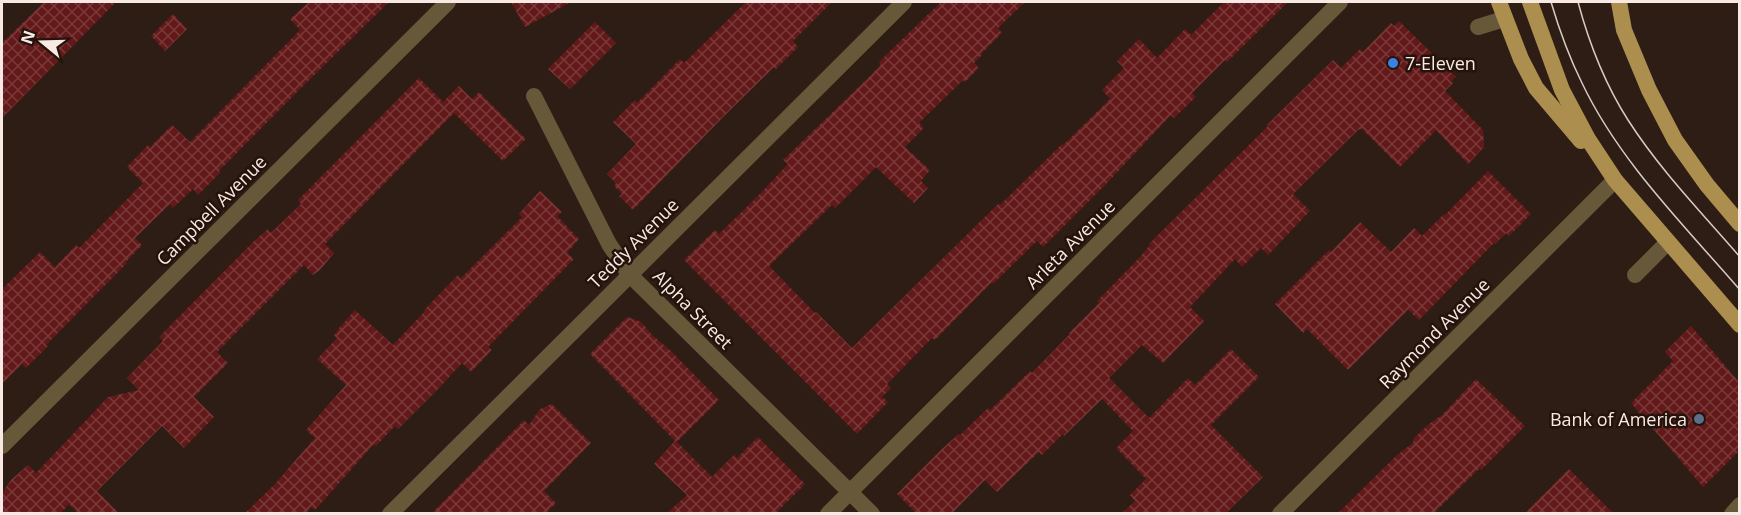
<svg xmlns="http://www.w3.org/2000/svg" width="1741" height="515" viewBox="0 0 1741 515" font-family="'Open Sans',sans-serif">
  <defs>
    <pattern id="building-cross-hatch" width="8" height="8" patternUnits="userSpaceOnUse" patternTransform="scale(1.5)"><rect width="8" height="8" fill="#631819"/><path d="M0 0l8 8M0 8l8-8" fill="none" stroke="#7a3a3a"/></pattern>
  </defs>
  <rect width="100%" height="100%" fill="#2e1d14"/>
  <g fill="url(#building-cross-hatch)">
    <path d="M44 2H116L2 118V43Z"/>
    <path d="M309 2H389L302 87 219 171 220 173 198 195 193 189 173 208 170 204 135 238 142 245 126 262 127 263 46 345 48 346 26 368 22 364 2 384V289L40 252 55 267 76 245 79 248 143 183 127 167 148 145 150 147 172 125 190 142 300 30 290 19Z"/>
    <path d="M511 2H571L525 27Z"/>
    <path d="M746 2H832L793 41 798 47 776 69 774 67 722 118 633 210 619 196 622 194 614 186 616 183 607 174 636 144 613 122 635 100 637 103 680 59 684 63Z"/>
    <path d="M941 2H1025L998 28 1002 33 981 54 982 55 974 63 979 68 965 82 963 80 919 123 924 128 905 147 930 170 921 181 928 188 914 203 876 167 835 208 832 205 769 266 815 313 816 312 852 348 999 203 1000 205 1062 144 1063 145 1110 99 1102 90 1124 68 1117 61 1139 39 1157 58 1185 29 1191 35 1224 2H1288L1227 62 1225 60 1192 93 1196 97 1174 118 1171 115 1108 182 1043 247 1037 241 993 284 992 282 935 340 932 338 887 384 891 388 882 397 888 402 857 434 684 260 715 230 719 234 757 197 788 164 783 160 870 76 881 64 879 62 890 51Z"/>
    <path d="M173 14 187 29 165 51 151 36Z"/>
    <path d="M1399 21 1456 77 1451 81 1453 83 1445 91 1483 130 1484 147 1468 164 1436 130 1400 167 1362 129 1360 130 1359 129 1293 194 1310 211 1268 255 1261 248 1242 267 1235 259 1190 307 1204 321 1163 363 1142 345 1109 378 1149 418 1188 378 1195 385 1231 349 1259 377 1211 425 1263 477 1226 513H1122L1135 501 1130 495 1146 479 1116 448 1133 431 1102 399 1064 436 1063 434 1042 455 1039 452 997 492 985 480 952 513H916L897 494 943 448 959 434 960 435 988 408 990 410 1030 371 1032 373 1070 334 1069 333 1099 303 1097 301 1140 257 1150 245 1149 244 1268 126 1267 125 1333 60 1341 68 1360 49 1363 52 1391 23 1394 26Z"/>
    <path d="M595 22 616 43 570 89 548 69Z"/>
    <path d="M419 78 443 102 459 86 472 99 479 92 526 139 503 161 454 113 325 244 334 253 320 270 313 275 304 265 217 352 228 363 194 397 214 417 184 448 162 426 97 491 119 513H78L69 504 61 513H2V493L11 480 28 465 36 473 108 397 139 390 127 378 163 341 159 337 255 240 268 229 271 233 301 204 298 200Z"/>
    <path d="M1488 171 1531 214 1509 236 1506 233 1495 244 1494 243 1419 320 1408 310 1348 370 1307 329 1303 333 1275 304 1329 250 1331 252 1360 222 1391 252 1414 228 1422 236 1444 214 1445 215Z"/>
    <path d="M540 191 562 212 557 216 579 239 567 253 574 259 488 347 492 350 471 372 462 363 440 387 398 429 395 426 376 446 374 444 315 510 311 507 306 513H245L274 485 315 438 306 430 346 385 317 359 337 338 334 335 340 327 355 310 393 345 425 311 424 310 458 275 461 278 522 217 519 214Z"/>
    <path d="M627 317 639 321 644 325 651 334 671 351 719 400 677 442 712 477 734 455 737 458 758 437 805 484 776 513H667L687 495 654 464 675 441 590 354Z"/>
    <path d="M1691 326 1740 383V450L1703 487 1631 403 1673 361 1665 352Z"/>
    <path d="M1476 379 1525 426 1481 470 1480 468 1434 513H1338L1397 455 1413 443 1414 438 1429 424 1442 415Z"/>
    <path d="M552 404 591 443 544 491 556 503 546 513H432L524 420 529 425 540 409Z"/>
    <path d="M1569 469 1613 513H1525Z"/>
  </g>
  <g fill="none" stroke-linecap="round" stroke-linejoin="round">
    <g stroke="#67583a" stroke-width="16">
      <path d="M1478 27 1504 19"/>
      <path d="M1635 275 1668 242"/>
    </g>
    <g stroke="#67583a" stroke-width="16">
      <path d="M534 96 609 244 629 274 872 514"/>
      <path d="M2 446 448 2"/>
      <path d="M390 514 904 2"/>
      <path d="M828 514 1340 2"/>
      <path d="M1280 514 1615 180"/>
      <path d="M1732 514 1740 505"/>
    </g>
    <g stroke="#ac8f4e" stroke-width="16">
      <path d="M1499 2 1521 59 1536 88 1581 141"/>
      <path d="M1530 2 1562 90 1588 139 1615 180 1740 325"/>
      <path d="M1619 2 1624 30 1649 90 1675 140 1707 185 1740 224"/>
    </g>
    <g stroke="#d9cbc5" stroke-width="1.5">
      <path d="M1551 2C1559 29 1569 57 1582 83 1619 161 1684 225 1740 290"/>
      <path d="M1578 2C1589 43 1605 84 1628 120 1660 170 1702 213 1740 257"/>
    </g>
  </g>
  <circle fill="#3f7fe0" stroke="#24130b" stroke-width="2" cx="1393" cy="63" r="6"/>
  <circle fill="#5c6f8a" stroke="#24130b" stroke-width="2" cx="1699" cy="419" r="6"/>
  <g text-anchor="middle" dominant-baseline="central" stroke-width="5" stroke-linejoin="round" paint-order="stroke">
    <g font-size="18" fill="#f7eae4" stroke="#24130b" text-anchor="start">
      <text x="1405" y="63">7-Eleven</text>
      <text x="1687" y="419" text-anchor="end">Bank of America</text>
    </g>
    <g font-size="18" fill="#f7eae4" stroke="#24130b">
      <text transform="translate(211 210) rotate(-45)">Campbell Avenue</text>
      <text transform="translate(633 243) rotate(-45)">Teddy Avenue</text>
      <text transform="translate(1070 244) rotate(-45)">Arleta Avenue</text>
      <text transform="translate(693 309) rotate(45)">Alpha Street</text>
      <text transform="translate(1434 333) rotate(-45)">Raymond Avenue</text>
    </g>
  </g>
  <rect width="1741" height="515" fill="none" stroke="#f7eae4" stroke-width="6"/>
  <g transform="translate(42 42) rotate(289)" stroke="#24130b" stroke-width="4.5" paint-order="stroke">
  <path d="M0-4.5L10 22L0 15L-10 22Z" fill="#f7eae4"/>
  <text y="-9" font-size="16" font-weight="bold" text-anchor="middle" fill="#f7eae4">N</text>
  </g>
</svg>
